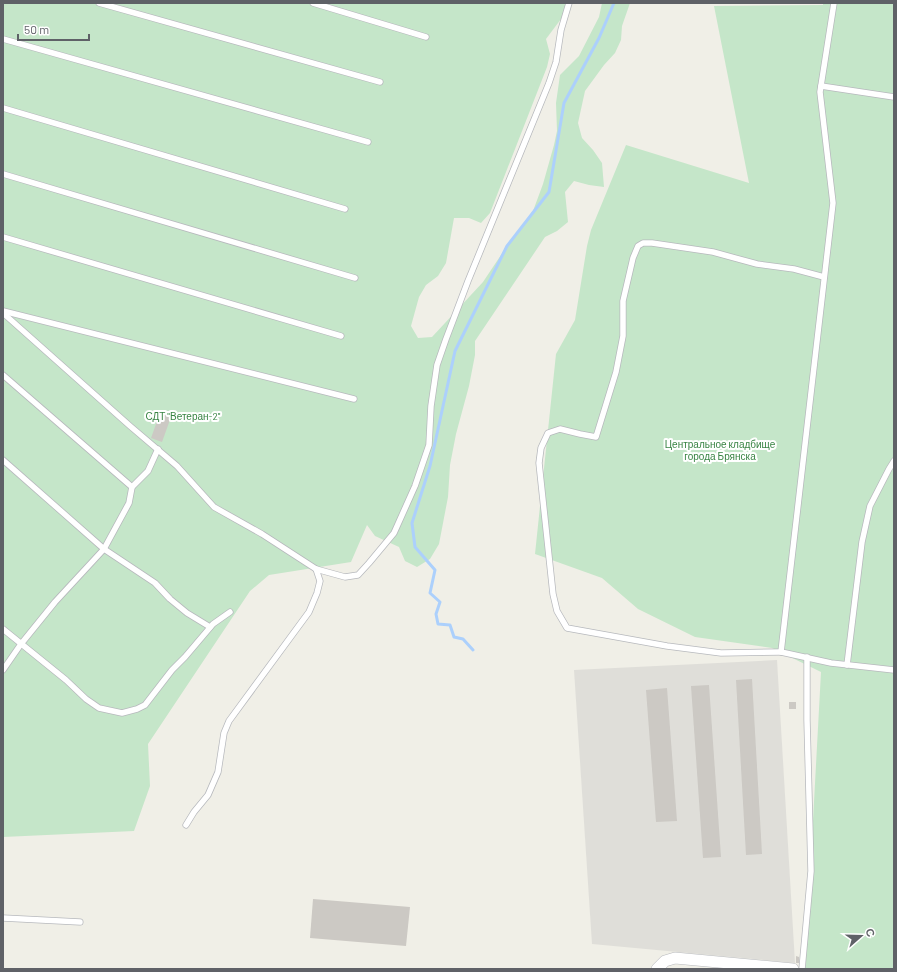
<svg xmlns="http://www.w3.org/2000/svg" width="897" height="972" viewBox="0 0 897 972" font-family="Barlow,sans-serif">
  <rect width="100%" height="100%" fill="#f0efe7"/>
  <path fill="#dfded9" d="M777 660 795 963 592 944 574 670Z"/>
  <g fill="#c5e6c9">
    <path d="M3 3H573L546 39 550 54 547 67 490 213 481 223 469 218H454L446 263 438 276 426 285 419 297 411 326 418 338 432 337 483 282 507 246 533 211 543 184 554 145 557 131 556 103 560 75 579 56 599 17 602 3H630L622 26 621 40 615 53 604 65 585 91 578 123 582 138 593 150 602 163 604 187 589 185 574 181 565 192 568 222 557 231 545 237 475 341V355L469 386 456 434 450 465 448 497 439 544 430 559 417 567 405 561 399 547 375 536 367 525 351 562 269 575 250 591 148 744 150 786 134 831 3 837Z"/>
    <path d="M823 3H894V969H805L821 672 772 648 695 637 638 609 602 578 535 554 556 354 575 320 587 246 591 230 626 145 749 183 714 6 823 5Z"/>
  </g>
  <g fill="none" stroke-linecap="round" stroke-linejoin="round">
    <path stroke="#acd0fc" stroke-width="3" d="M473 650 463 639 454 637 450 625 438 624 436 614 440 602 430 593 435 570 415 547 412 523 430 466 455 351 507 246 549 192 564 103 599 38 614 3"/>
  </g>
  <g fill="#ccc9c4">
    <path d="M160 413 171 417 162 442 151 438Z"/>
    <path d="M752 679 762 854 746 855 736 680Z"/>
    <path d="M709 685 721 857 703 858 691 686Z"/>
    <path d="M667 688 677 821 656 822 646 690Z"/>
    <rect x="789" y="702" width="7" height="7"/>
    <path d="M313 899 410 907 406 946 310 938Z"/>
    <path d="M796 956 799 957V963H796Z"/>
  </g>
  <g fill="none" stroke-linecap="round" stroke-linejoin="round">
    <defs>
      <g id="lane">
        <path d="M99 3 380 82"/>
        <path d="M313 3 426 37"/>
        <path d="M834 3 820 92 833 203 781 652 831 663 894 670"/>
        <path d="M3 39 368 142"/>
        <path d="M821 86 894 97"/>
        <path d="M3 108 345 209"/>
        <path d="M3 174 355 278"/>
        <path d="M3 237 341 336"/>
        <path d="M3 311 354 399"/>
        <path d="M3 313 130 426 177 466 214 507 262 534 316 569 345 577 358 575 369 563 394 533 415 486 429 445 431 406 437 365 446 339 468 281 549 83 556 62 561 30 569 3"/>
        <path d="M3 375 132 487"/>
        <path d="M3 460 104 549 155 583 170 599 187 613 210 627"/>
        <path d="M3 629 66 680 86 699 99 708 122 713 137 709 145 705 172 670 185 657 213 624 230 612"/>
        <path d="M781 652 721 653 667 646 567 628 557 611 553 594 539 463 541 448 548 433 560 429 580 434 596 437 616 372 623 336V301L633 258 638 246 643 243H652L713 252 757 264 794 269 824 277"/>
        <path d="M847 665 862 542 870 506 889 469 894 461"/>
        <path d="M3 670 21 644 55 602 104 549 129 503 132 487 148 471 158 449"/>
        <path d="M186 825 194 812 208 795 218 772 224 733 229 721 309 612 317 593 320 581 316 569"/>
        <path d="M3 918 80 922"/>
        <path d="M802 969 811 871 807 720V657"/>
      </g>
      <path id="street" d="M657 969 665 961 675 958 793 969"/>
    </defs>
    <use href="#lane" stroke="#b7b9bd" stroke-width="7"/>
    <use href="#street" stroke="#b7b9bd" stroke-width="12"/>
    <use href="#lane" stroke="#fff" stroke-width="5.5"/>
    <use href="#street" stroke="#fff" stroke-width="11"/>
  </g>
  <g text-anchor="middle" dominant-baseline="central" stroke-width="4" stroke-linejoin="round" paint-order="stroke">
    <g font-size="10" fill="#398444" stroke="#fff">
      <text x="183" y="416">СДТ "Ветеран-2"</text>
      <text x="720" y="444">Центральное кладбище<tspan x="720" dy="12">города Брянска</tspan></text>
    </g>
  </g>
  <rect width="897" height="972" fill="none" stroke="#5f6167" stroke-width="8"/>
  <g transform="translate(861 936) rotate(70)" stroke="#ffffff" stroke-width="3" paint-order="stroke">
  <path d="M0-3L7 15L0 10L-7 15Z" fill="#5f6167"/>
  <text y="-6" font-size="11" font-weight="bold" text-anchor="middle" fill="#5f6167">С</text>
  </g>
  <path d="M18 34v6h71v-6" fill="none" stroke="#5f6167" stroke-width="2"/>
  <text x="24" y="34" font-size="12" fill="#5f6167" stroke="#ffffff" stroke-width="3" paint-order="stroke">50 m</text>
</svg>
